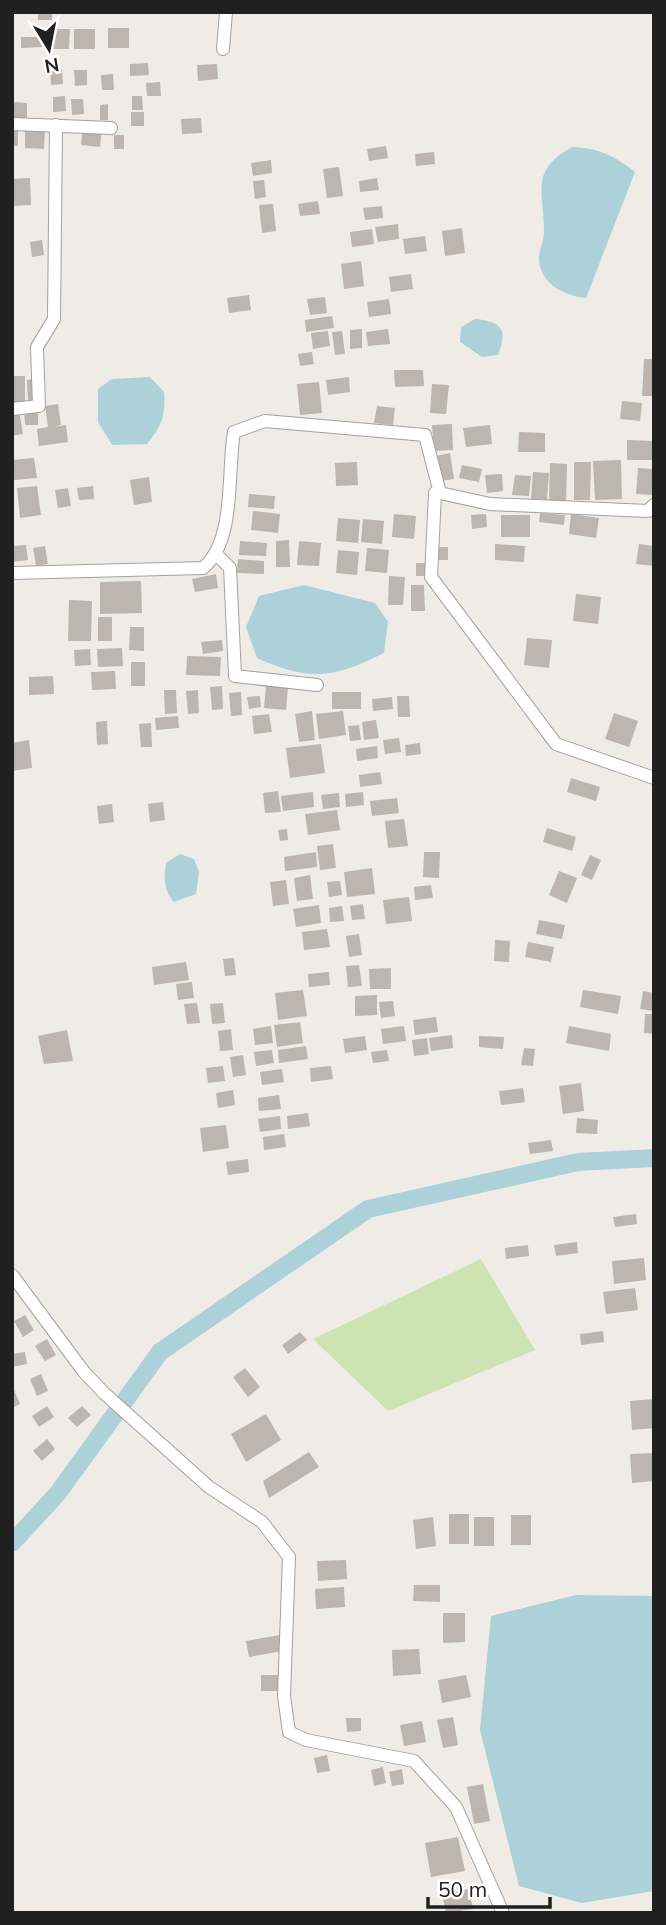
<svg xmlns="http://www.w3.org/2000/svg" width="666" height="1925" viewBox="0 0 666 1925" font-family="Mulish,sans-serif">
  <rect width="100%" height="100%" fill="#efece7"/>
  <path fill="#cde4b2" d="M481 1259 535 1350 388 1411 313 1339Z"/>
  <g fill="#acd1d8">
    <path d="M572 147C600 148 614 156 635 172L586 298C565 296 540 284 539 259 539 250 544 241 544 232 544 191 529 171 572 147Z"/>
    <path d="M475 319C502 322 508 329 498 355L482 357 460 342 461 327Z"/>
    <path d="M150 377 164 392C166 415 161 427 147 444L112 445 98 422V389L112 379Z"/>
    <path d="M304 585 375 603 388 622 384 653C334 678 309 682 257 658L246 627 259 596Z"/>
    <path d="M180 854 194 859 199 872 196 894 174 902C163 889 164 879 166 863Z"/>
    <path d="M576 1595 654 1596V1891L582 1903 519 1886 480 1730 491 1616Z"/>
  </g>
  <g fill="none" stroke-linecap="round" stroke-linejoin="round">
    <path stroke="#acd1d8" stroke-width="18" d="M12 1543 58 1493 160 1352 368 1209 578 1162 654 1158"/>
  </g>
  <g fill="#bcb5b0">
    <rect x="38" y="12" width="14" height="8"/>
    <rect x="108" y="28" width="21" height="20"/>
    <path d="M48 29H70L69 49H48Z"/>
    <rect x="74" y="29" width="21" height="20"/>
    <path d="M21 37H44V47L21 48Z"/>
    <path d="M148 63 149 75 130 76V64Z"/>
    <path d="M217 64 218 79 198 81 197 65Z"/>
    <path d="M50 69H62L63 84 51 85Z"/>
    <path d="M74 70H87V85L75 86Z"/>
    <path d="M113 74 114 90H102L101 75Z"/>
    <path d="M160 82 161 96H147L146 83Z"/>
    <path d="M65 96 66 111 53 112V97Z"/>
    <path d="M132 96H142L143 110H132Z"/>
    <path d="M71 99H83L84 114 72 115Z"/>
    <path d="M12 102 27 103V118H12Z"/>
    <path d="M108 104V120H100V105Z"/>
    <rect x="131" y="112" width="13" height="14"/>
    <path d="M201 118 202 133 182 134 181 119Z"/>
    <path d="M83 125 102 127 100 147 81 145Z"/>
    <rect x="12" y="129" width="6" height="17"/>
    <path d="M25 129H45L44 149 25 148Z"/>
    <rect x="114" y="135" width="10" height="14"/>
    <path d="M386 146 388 158 369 161 367 149Z"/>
    <path d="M434 152 435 164 416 166 415 154Z"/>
    <path d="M271 160 272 173 253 176 251 163Z"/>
    <path d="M339 167 343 196 327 198 323 169Z"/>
    <path d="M30 178 31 205 13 206 12 179Z"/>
    <path d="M377 178 379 190 360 192 359 181Z"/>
    <path d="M264 180 266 197 255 199 253 181Z"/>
    <path d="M318 201 320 214 300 216 298 204Z"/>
    <path d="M273 204 276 231 262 233 259 205Z"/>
    <path d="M382 206 383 218 365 220 363 208Z"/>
    <path d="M398 224 399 239 378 242 375 227Z"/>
    <path d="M462 228 465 253 445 256 442 231Z"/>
    <path d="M372 229 374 244 352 247 350 232Z"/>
    <path d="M425 236 427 251 405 254 403 239Z"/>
    <path d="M42 240 44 255 32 257 30 242Z"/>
    <path d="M361 261 364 286 344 289 341 264Z"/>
    <path d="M411 274 413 289 391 292 389 277Z"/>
    <path d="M249 295 251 310 229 313 227 298Z"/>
    <path d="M325 297 327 313 310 315 307 299Z"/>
    <path d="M389 299 391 314 369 317 367 302Z"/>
    <path d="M332 316 334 328 306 332 305 320Z"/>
    <path d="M362 329V348L350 349V330Z"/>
    <path d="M388 329 390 344 368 346 366 332Z"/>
    <path d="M328 331 330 346 313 349 311 333Z"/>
    <path d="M342 331 345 354 335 355 332 332Z"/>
    <path d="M312 352 314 364 300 366 298 354Z"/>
    <path d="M644 359H654V396H642Z"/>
    <path d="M394 370H423L424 386 395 387Z"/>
    <rect x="12" y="376" width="13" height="26"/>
    <path d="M349 377 350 392 328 395 326 380Z"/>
    <path d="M42 378 44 401 28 402 27 380Z"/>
    <path d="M319 382 322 413 300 415 297 384Z"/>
    <path d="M432 384 449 385 446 414 430 413Z"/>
    <path d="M622 401 642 403 640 421 620 419Z"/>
    <path d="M58 404 61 425 53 427 66 425 68 442 39 446 37 429 48 427 45 406Z"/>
    <path d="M38 406V425H25L24 407Z"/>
    <path d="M377 406 395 408 393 425 374 423Z"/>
    <path d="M19 410 23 434 12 436V411Z"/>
    <path d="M452 424 453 450 434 451 432 425Z"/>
    <path d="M490 425 492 444 466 447 463 428Z"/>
    <path d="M519 432 545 433V452H518Z"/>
    <path d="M627 440 654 441V460H627Z"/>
    <path d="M450 453 454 479 441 481 436 456Z"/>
    <path d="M34 458 37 478 14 480 12 460Z"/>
    <path d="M621 460 622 499 595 500 593 461Z"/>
    <path d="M357 462 358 485 336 486 335 463Z"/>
    <path d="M574 462H591L590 500H574Z"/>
    <path d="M550 463 567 464 566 502 549 501Z"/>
    <path d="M462 465 482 469 479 482 459 478Z"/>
    <path d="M638 468 654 469V495L636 494Z"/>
    <path d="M533 472 549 473 547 500 531 499Z"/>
    <path d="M502 474 503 491 487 493 485 475Z"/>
    <path d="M515 475 531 476 529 496 512 495Z"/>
    <path d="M149 477 152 502 134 505 130 480Z"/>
    <path d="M37 486 41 515 20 518 17 488Z"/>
    <path d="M93 486 94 499 79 500 77 488Z"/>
    <path d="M68 488 71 506 58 508 55 490Z"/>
    <path d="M249 494 275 496 274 509 248 507Z"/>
    <path d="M253 511 280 514 278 533 251 530Z"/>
    <path d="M540 513 565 515 564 525 539 522Z"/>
    <path d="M394 514 416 516 414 539 392 537Z"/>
    <path d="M486 514 487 527 472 529 471 515Z"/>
    <path d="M571 514 599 518 596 538 569 534Z"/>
    <rect x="501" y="515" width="29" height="22"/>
    <path d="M338 518 360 520 358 543 336 541Z"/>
    <path d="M363 519 384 521 382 544 361 542Z"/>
    <path d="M289 540 290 567H276V541Z"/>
    <path d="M240 541 267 543 266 556 239 555Z"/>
    <path d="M299 541 321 543 319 566 297 565Z"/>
    <path d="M495 544 525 546 524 562 495 560Z"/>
    <path d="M639 544 654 546V566L636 564Z"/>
    <path d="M26 545 28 560 12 562V546Z"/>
    <path d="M45 546 48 564 36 566 33 548Z"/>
    <rect x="436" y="547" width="12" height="13"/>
    <path d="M367 548 389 550 387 573 365 571Z"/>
    <path d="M338 550 359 552 357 575 336 573Z"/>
    <path d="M238 559 264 561V574L237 573Z"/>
    <rect x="416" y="563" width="12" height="13"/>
    <path d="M216 574 218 588 195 592 192 579Z"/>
    <path d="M389 576 405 577 403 605H388Z"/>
    <path d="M141 581 142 613 100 614V582Z"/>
    <path d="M411 585H424L425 611H411Z"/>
    <path d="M576 594 601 597 598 624 573 621Z"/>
    <path d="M69 600 92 601 91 641H68Z"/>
    <rect x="98" y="617" width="14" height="24"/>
    <path d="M130 627H144V651L129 650Z"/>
    <path d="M527 638 552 640 549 668 524 665Z"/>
    <path d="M222 640 223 651 203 654 201 642Z"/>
    <path d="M122 648 123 666 98 667 97 649Z"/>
    <path d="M90 649 91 665 75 666 74 650Z"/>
    <path d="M187 656 221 657 220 676 186 675Z"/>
    <rect x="131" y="662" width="14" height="24"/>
    <path d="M115 671 116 689 92 690 91 672Z"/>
    <path d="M53 676 54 694 29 695V677Z"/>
    <path d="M222 686 223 709 212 710 210 687Z"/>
    <path d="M266 686 288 687 286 710 264 708Z"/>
    <path d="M164 690H176L177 713 165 714Z"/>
    <path d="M198 690 199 713 188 714 186 691Z"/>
    <path d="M241 692 242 715 231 716 229 693Z"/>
    <rect x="332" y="692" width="29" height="17"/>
    <path d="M260 696 261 707 249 709 247 697Z"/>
    <path d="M397 696H409L410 717H398Z"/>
    <path d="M392 697 393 709 373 711 372 699Z"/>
    <path d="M312 711 315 740 299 742 295 714Z"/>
    <path d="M343 711 346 735 319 739 316 714Z"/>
    <path d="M614 713 638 721 629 747 605 739Z"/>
    <path d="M269 714 272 732 254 734 252 716Z"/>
    <path d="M178 716 179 728 156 730 155 718Z"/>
    <path d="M376 720 379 738 364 740 362 722Z"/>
    <path d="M107 721 108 744 97 745 96 722Z"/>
    <path d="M151 723 152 747H141L139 724Z"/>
    <path d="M359 725 361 740 350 741 348 726Z"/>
    <path d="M399 738 401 752 385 754 383 740Z"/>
    <path d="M29 740 32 768 12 771V743Z"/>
    <path d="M420 743 421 754 406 756 405 745Z"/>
    <path d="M321 744 325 773 290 778 286 748Z"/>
    <path d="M377 746 378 758 357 761 356 749Z"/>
    <path d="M380 772 382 784 360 787 359 775Z"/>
    <path d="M571 778 600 787 596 801 567 792Z"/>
    <path d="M278 791 281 812 265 813 263 793Z"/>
    <path d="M313 792 314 807 283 811 281 796Z"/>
    <path d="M363 792 364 805 346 807 345 794Z"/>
    <path d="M339 793 340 807 323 809 321 795Z"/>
    <path d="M397 798 399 813 372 816 370 801Z"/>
    <path d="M163 802 165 820 150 822 148 804Z"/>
    <path d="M112 804 114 822 99 824 97 806Z"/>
    <path d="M337 810 340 830 308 835 305 814Z"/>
    <path d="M404 819 408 846 388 848 385 821Z"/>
    <path d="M547 828 576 837 572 851 543 842Z"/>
    <path d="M287 829 288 840 280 841 278 830Z"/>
    <path d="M333 844 336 868 320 870 317 846Z"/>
    <path d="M316 852 317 867 285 871 284 857Z"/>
    <path d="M424 852H440L439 878 423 877Z"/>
    <path d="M590 855 601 860 592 880 581 875Z"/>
    <path d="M372 868 375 894 347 897 344 872Z"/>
    <path d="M559 871 577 878 567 903 549 895Z"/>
    <path d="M310 875 313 899 297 901 294 878Z"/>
    <path d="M286 880 289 904 273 906 270 882Z"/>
    <path d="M340 881 342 895 329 897 327 882Z"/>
    <path d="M431 885 433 898 415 900 414 887Z"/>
    <path d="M409 897 412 921 386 924 383 900Z"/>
    <path d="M363 904 365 919 352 920 350 906Z"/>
    <path d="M319 905 321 923 296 927 293 909Z"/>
    <path d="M342 906 344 921 330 922 329 908Z"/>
    <path d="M539 920 565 925 562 939 536 934Z"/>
    <path d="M327 929 330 947 304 950 302 932Z"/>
    <path d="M359 934 362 955 349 957 346 936Z"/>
    <path d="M495 940 510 941 509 962 494 961Z"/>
    <path d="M528 942 554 947 551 962 525 957Z"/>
    <path d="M234 958 236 975 225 976 223 959Z"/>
    <path d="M186 962 189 980 154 985 152 967Z"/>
    <path d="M359 965 362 986 348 987 346 966Z"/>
    <path d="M391 968V989H370L369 969Z"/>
    <path d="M329 972 330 985 309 987 308 974Z"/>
    <path d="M192 982 194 998 178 1000 176 984Z"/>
    <path d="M303 990 307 1016 278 1020 275 993Z"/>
    <path d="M583 990 621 996 618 1014 580 1007Z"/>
    <path d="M643 991 654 993V1011L640 1009Z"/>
    <path d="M377 995V1015L355 1016V996Z"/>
    <path d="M393 1001 395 1016 381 1018 379 1002Z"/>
    <path d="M197 1003 200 1023 187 1024 184 1004Z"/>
    <path d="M223 1003 225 1023 212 1024 210 1004Z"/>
    <path d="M645 1014H654V1034L644 1033Z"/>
    <path d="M436 1017 438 1032 415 1035 413 1020Z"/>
    <path d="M300 1022 303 1043 277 1047 274 1025Z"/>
    <path d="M271 1026 273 1043 255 1045 253 1029Z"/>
    <path d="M404 1026 406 1041 383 1044 381 1029Z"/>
    <path d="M569 1026 611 1034 609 1051 566 1043Z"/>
    <path d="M231 1029 233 1050 220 1051 218 1031Z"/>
    <path d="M67 1030 73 1061 44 1064 38 1036Z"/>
    <path d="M452 1035 453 1048 431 1051 429 1038Z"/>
    <path d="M365 1036 367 1050 345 1053 343 1039Z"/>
    <path d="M479 1036 504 1037 503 1049 479 1047Z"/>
    <path d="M427 1038 429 1054 414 1056 412 1040Z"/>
    <path d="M306 1046 308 1059 279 1063 278 1050Z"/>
    <path d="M524 1048 535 1049 533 1066 521 1065Z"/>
    <path d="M272 1050 274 1063 256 1066 254 1052Z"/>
    <path d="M387 1050 389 1061 373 1063 371 1052Z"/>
    <path d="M243 1055 246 1075 233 1077 230 1057Z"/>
    <path d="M223 1066 225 1081 208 1083 206 1068Z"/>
    <path d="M331 1066 333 1079 311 1082 310 1068Z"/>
    <path d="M282 1069 284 1082 262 1085 260 1072Z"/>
    <path d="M581 1083 584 1111 563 1114 559 1086Z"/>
    <path d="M523 1088 525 1102 501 1105 499 1091Z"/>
    <path d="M233 1090 235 1105 218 1108 216 1093Z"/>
    <path d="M279 1095 281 1109 259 1111 258 1098Z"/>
    <path d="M308 1113 310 1126 288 1129 287 1116Z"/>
    <path d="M280 1116 281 1129 260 1132 258 1119Z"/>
    <path d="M577 1118 598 1120 597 1134 576 1133Z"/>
    <path d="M226 1125 229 1148 203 1152 200 1128Z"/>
    <path d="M284 1134 286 1147 264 1150 263 1137Z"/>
    <path d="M551 1140 553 1151 530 1154 528 1143Z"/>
    <path d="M248 1159 249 1172 228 1175 226 1162Z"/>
    <path d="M636 1214 637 1224 615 1227 613 1217Z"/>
    <path d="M577 1242 578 1253 556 1256 554 1245Z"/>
    <path d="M528 1245 529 1256 506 1259 505 1248Z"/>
    <path d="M644 1258 646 1280 614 1284 612 1261Z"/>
    <path d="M635 1288 638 1310 606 1314 603 1292Z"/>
    <path d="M25 1315 34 1330 23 1337 14 1321Z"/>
    <path d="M603 1331 604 1342 581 1345 580 1334Z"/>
    <path d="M300 1332 307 1340 288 1354 282 1345Z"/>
    <path d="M47 1339 56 1355 45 1361 35 1346Z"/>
    <path d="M25 1352 27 1364 12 1367V1354Z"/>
    <path d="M245 1368 260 1387 248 1397 233 1377Z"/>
    <path d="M41 1374 48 1391 37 1396 30 1379Z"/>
    <path d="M12 1385 20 1404 12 1408Z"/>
    <path d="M654 1399V1428L632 1430 630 1401Z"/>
    <path d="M47 1406 54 1417 39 1427 32 1416Z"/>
    <path d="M82 1406 91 1415 77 1427 68 1418Z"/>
    <path d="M266 1414 281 1440 246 1462 231 1434Z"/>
    <path d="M47 1439 55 1449 42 1461 33 1451Z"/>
    <path d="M309 1452 319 1467 269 1498 263 1481Z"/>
    <path d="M654 1453V1481L632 1483 630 1454Z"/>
    <rect x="449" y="1514" width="20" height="30"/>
    <rect x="511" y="1515" width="20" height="30"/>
    <path d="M433 1517 436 1546 416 1549 413 1520Z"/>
    <rect x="474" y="1517" width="20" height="29"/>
    <path d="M346 1560 347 1579 318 1581 317 1561Z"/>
    <path d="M414 1585H440V1602L413 1601Z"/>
    <path d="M344 1587 345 1607 316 1609 315 1589Z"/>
    <path d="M443 1613H465V1642L443 1643Z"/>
    <path d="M280 1635 282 1651 249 1657 246 1641Z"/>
    <path d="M419 1649 421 1674 393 1676 392 1650Z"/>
    <rect x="261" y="1675" width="21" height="16"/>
    <path d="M466 1675 471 1697 442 1703 438 1680Z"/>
    <path d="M453 1717 458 1745 443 1748 437 1720Z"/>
    <path d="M346 1718H361V1731L347 1732Z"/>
    <path d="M422 1721 426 1742 404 1746 400 1725Z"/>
    <path d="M327 1755 330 1771 317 1773 314 1758Z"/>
    <path d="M383 1767 386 1783 374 1786 371 1770Z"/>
    <path d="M402 1769 404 1784 392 1786 389 1772Z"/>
    <path d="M483 1784 490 1821 474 1824 467 1787Z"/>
    <path d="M458 1837 465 1871 431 1877 425 1843Z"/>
    <path d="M469 1889 473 1909 446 1913 442 1894Z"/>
  </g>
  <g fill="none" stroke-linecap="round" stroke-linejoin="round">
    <defs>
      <g id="street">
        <path d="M223 49 226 12"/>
        <path d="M12 124 111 128"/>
        <path d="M12 409 39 406 37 347 54 319 56 125"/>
        <path d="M435 493 431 577 556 744 654 778"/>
        <path d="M216 554 230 568 235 676 317 685"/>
        <path d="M12 573 203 568C236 541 227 472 234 432L265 421 425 435 440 493 490 504 648 511 654 505"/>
        <path d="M12 1275 84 1372 105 1394 209 1487 262 1522 289 1557 284 1696 289 1732 306 1740 414 1761 456 1807 503 1913"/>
      </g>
    </defs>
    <use href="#street" stroke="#a1a1a1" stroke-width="14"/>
    <use href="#street" stroke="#fff" stroke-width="12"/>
  </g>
  <rect width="666" height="1925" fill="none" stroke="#202020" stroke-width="28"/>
  <g transform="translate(49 49) rotate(170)" stroke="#ffffff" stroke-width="5" paint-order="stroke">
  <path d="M0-5L12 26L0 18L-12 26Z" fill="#202020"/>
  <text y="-10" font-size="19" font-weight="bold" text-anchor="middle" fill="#202020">N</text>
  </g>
  <path d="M428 1897v10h122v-10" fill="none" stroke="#202020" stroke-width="3.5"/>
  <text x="438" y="1897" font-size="21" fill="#202020" stroke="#ffffff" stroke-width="5" paint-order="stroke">50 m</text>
</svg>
